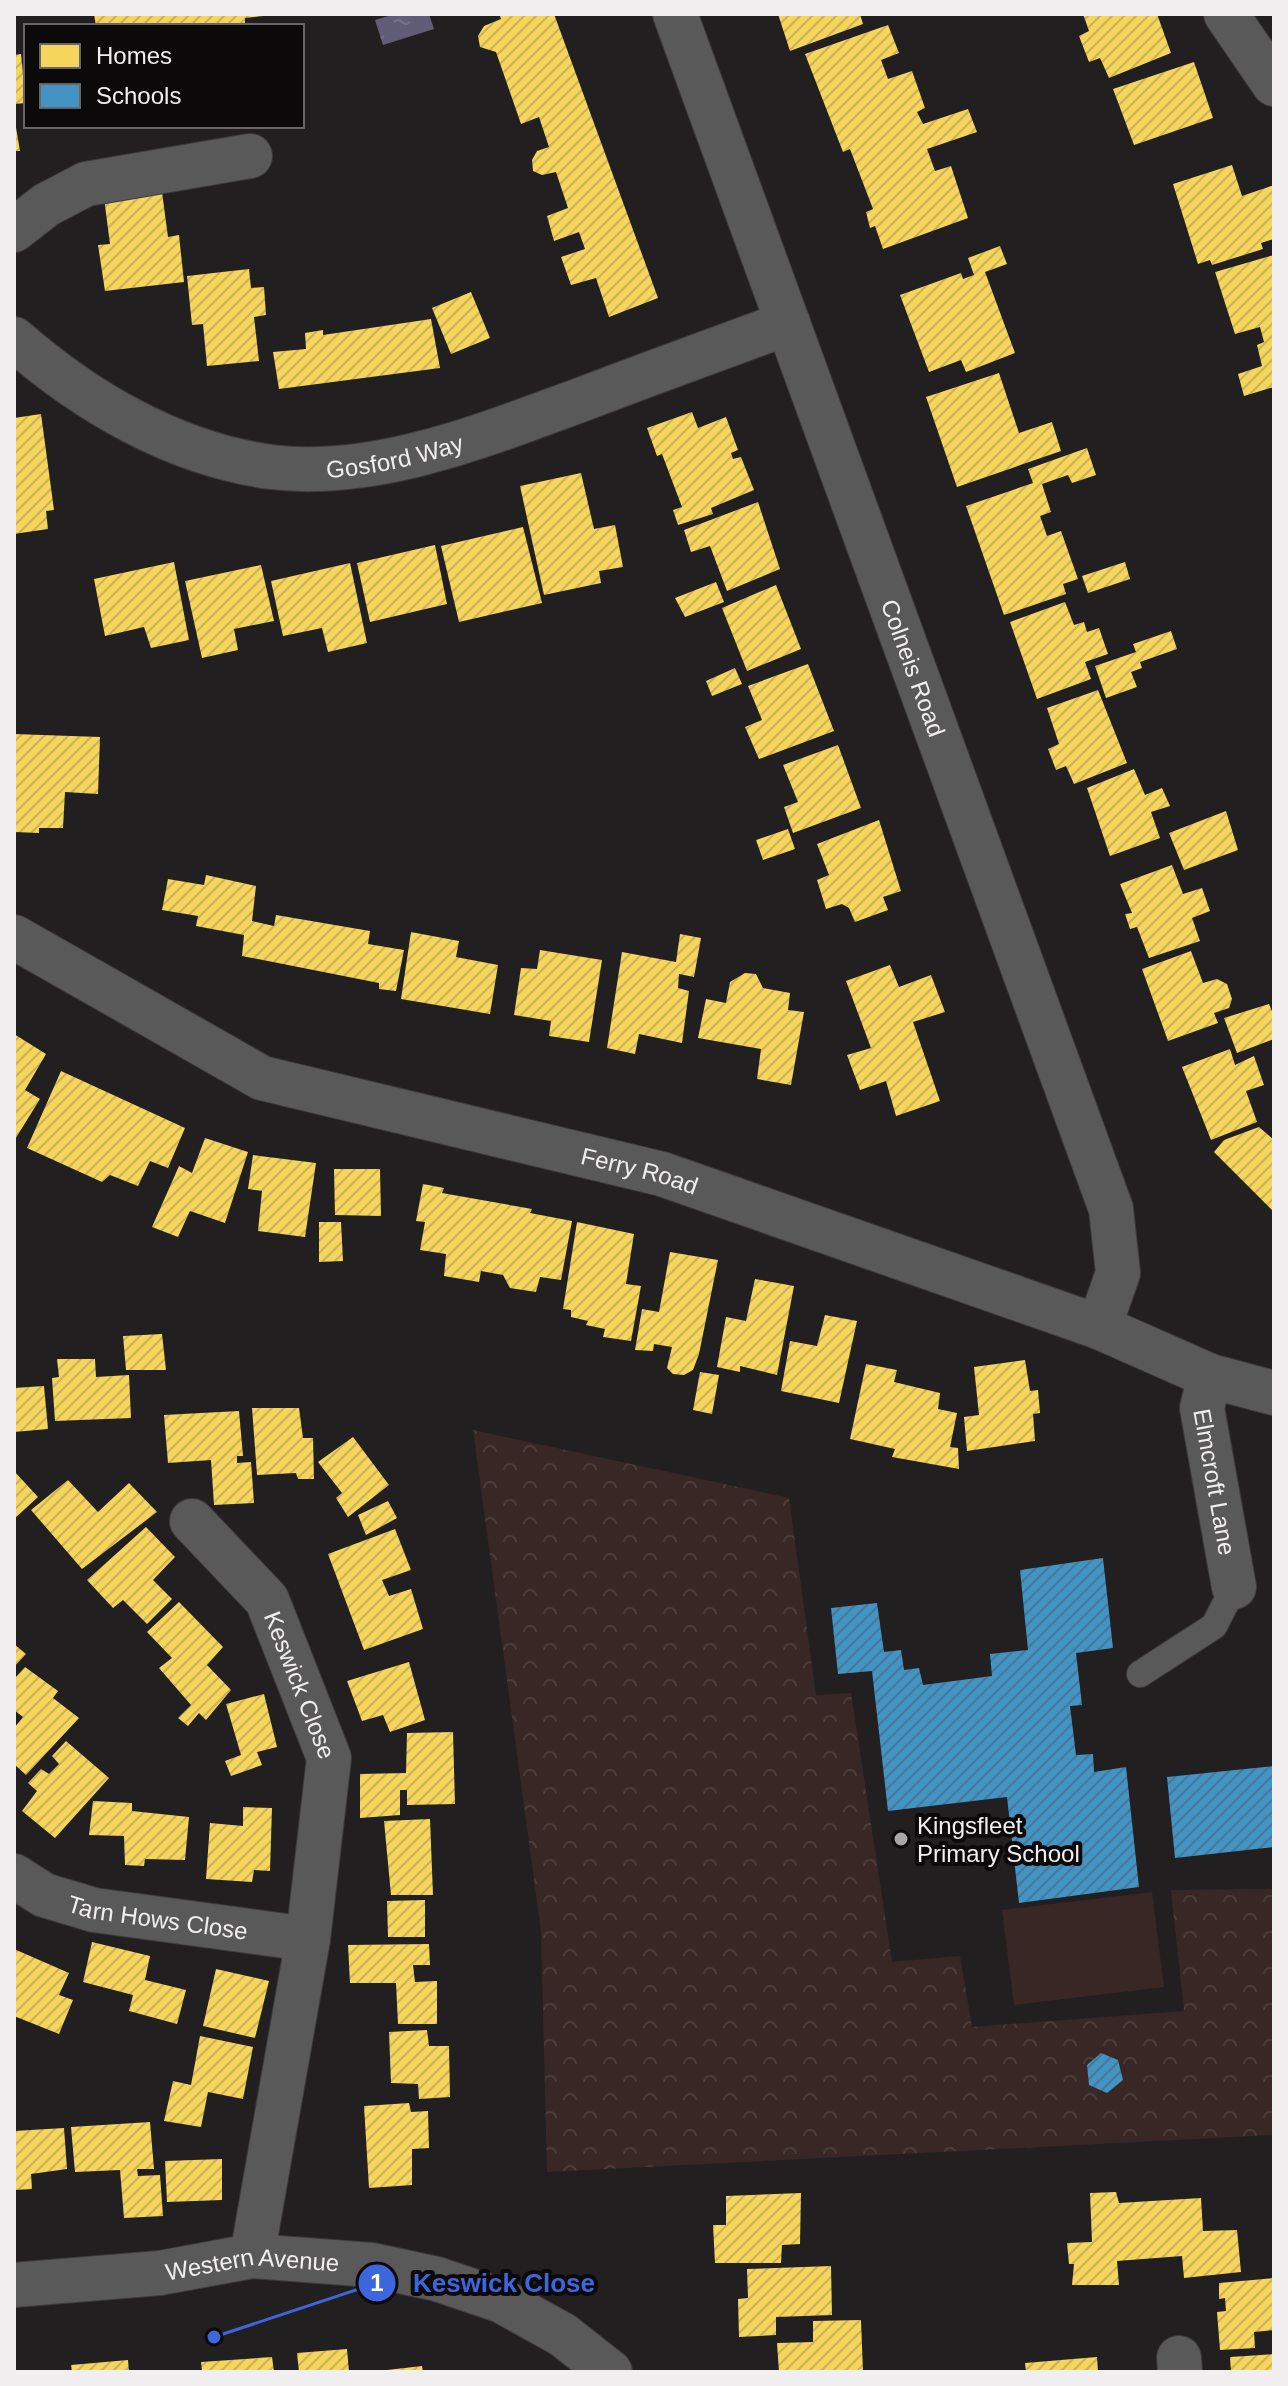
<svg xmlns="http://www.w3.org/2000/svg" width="1288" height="2386" viewBox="0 0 1288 2386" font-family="Helvetica,sans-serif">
  <defs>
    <pattern id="park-crowns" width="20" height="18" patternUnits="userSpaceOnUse" patternTransform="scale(2)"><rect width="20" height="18" fill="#382725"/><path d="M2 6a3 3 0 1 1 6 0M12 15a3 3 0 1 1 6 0" fill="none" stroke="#4c3c3a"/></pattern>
    <pattern id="water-ripples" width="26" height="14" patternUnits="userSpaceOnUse" patternTransform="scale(2)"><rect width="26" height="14" fill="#615c78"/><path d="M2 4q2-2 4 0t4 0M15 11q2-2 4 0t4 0" fill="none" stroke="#78748c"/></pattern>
    <pattern id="homes-hatch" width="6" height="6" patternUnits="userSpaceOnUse" patternTransform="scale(2)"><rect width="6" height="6" fill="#f6d55c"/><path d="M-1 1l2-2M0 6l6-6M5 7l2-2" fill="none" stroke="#cab257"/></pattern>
    <pattern id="schools-hatch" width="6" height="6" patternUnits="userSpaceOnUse" patternTransform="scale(2)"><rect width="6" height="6" fill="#4393c3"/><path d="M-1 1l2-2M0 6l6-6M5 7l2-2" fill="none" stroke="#457898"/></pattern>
  </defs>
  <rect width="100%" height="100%" fill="#221f21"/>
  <path fill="url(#park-crowns)" d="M473 1430 789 1498 816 1695 851 1693 892 1962 960 1956 972 2027 1184 2011 1171 1890 1274 1889V2135L547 2172 541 1931Z"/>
  <path fill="#382725" d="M1152 1892 1164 1987 1014 2005 1002 1910Z"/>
  <path fill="url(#water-ripples)" d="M395 14H429L434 29 383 45 375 20Z"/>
  <g fill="url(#homes-hatch)">
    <path d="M94 14H263V16L245 18V26H96Z"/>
    <path d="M499 14H554L658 298 609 317 596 278 571 285 561 257 585 249 579 232 554 241 547 216 568 208 556 172 542 175 533 171 532 160 537 151 549 147 539 117 521 124 496 52 480 47 478 36 484 26 501 19Z"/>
    <path d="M778 14H860L863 24 790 51Z"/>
    <path d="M1083 14H1157L1171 53 1109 78 1100 58 1089 62 1079 36 1089 31Z"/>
    <path d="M888 25 899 53 881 60 888 79 912 71 925 108 917 112 923 124 968 109 977 132 927 149 935 171 951 166 968 218 883 249 875 226 870 228 866 212 873 209 850 149 843 152 805 54Z"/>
    <path d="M21 54 26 103 14 104V55Z"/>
    <path d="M1194 62 1213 118 1134 145 1113 89Z"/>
    <path d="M14 116 20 151H14Z"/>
    <path d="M1232 165 1242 196 1274 185V239L1261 243 1263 249 1212 265 1210 260 1198 264 1173 184Z"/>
    <path d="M162 192 168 237 179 235 184 282 105 291 98 245 110 244 104 198Z"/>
    <path d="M1000 246 1007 264 985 272 1015 353 966 372 961 360 929 372 900 295 961 273 963 279 974 275 968 258Z"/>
    <path d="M1274 255V387L1244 396 1238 374 1262 366 1257 345 1264 342 1260 327 1235 334 1215 272Z"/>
    <path d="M249 269 251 288 264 287 266 315 254 317 259 361 207 366 203 324 192 325 187 276Z"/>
    <path d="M471 292 490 338 451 354 432 308Z"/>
    <path d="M431 319 440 368 279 389 273 352 306 349 305 333 323 330V335Z"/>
    <path d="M999 373 1019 433 1052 422 1061 451 957 487 926 397Z"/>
    <path d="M692 412 698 428 726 417 738 450 731 453 733 459 741 457 754 490 711 508 713 514 678 525 673 510 682 507 662 454 657 456 647 428Z"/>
    <path d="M41 414 54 510 46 511 48 529 14 534V418Z"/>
    <path d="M1087 448 1096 475 1072 483 1068 475 1042 484 1051 512 1040 516 1047 536 1061 531 1078 579 1063 584 1066 594 1004 615 966 506 1033 483 1028 469Z"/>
    <path d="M581 473 594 529 615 525 623 567 599 571 601 583 544 595 520 486Z"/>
    <path d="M758 502 780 569 727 591 710 546 691 552 684 530Z"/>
    <path d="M523 527 542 603 459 622 441 546Z"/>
    <path d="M435 545 447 604 370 622 357 563Z"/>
    <path d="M174 562 189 640 151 648 144 627 105 636 94 579Z"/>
    <path d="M1125 562 1130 579 1088 593 1082 576Z"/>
    <path d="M350 563 367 643 328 652 322 628 283 636 271 581Z"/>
    <path d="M261 565 274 621 234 629 238 650 202 658 185 581Z"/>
    <path d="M716 582 724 602 685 617 675 598Z"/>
    <path d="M776 585 801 649 747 671 722 608Z"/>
    <path d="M1065 602 1074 625 1084 622 1087 632 1099 628 1108 654 1085 662 1091 679 1037 699 1010 622Z"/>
    <path d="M1171 631 1177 649 1140 662 1142 668 1131 672 1137 687 1106 698 1095 666 1136 652 1133 644Z"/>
    <path d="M808 664 834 731 759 759 745 727 762 720 748 686Z"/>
    <path d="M735 668 742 684 712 696 706 681Z"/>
    <path d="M1098 690 1127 763 1074 784 1066 766 1056 770 1048 749 1059 744 1047 708Z"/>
    <path d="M14 734 100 737 98 794 65 792 63 828H39V833L14 832Z"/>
    <path d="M838 745 861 808 793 833 784 807 798 802 783 765Z"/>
    <path d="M1134 769 1145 795 1162 788 1170 806 1151 812 1160 838 1110 856 1087 788Z"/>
    <path d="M1226 811 1238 850 1184 870 1169 833Z"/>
    <path d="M879 820 901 891 883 897 888 910 855 922 849 908 842 904 826 909 817 880 829 875 817 844Z"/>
    <path d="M788 829 795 849 763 860 756 840Z"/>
    <path d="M1172 865 1183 894 1202 888 1210 911 1192 918 1200 941 1149 958 1137 927 1130 929 1125 914 1132 913 1120 884Z"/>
    <path d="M206 875 256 886 252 921 274 926 276 915 370 931 368 944 404 950 396 991 379 989V983L242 956 244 935 196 926 198 916 162 910 168 879 204 885Z"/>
    <path d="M411 932 459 941 456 957 498 965 490 1014 401 999Z"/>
    <path d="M680 934 701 938 694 977 679 974 678 988 689 991 682 1043 639 1034 635 1054 607 1048 622 952 676 962Z"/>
    <path d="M540 950 602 960 589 1042 549 1036 551 1021 514 1015 521 968 537 969Z"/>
    <path d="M1191 951 1203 983 1217 979 1227 984 1232 999 1229 1008 1214 1013 1218 1023 1168 1041 1142 969Z"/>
    <path d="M890 965 899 987 931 975 945 1012 913 1022 940 1101 896 1116 886 1081 860 1090 847 1055 871 1048 846 981Z"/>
    <path d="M745 973 756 974 763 988 790 993 788 1010 804 1012 791 1085 757 1079 761 1049 698 1038 706 999 726 1003 730 982Z"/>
    <path d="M1269 1004 1274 1016V1039L1237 1053 1224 1018Z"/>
    <path d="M14 1034 46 1054 25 1090 40 1099 14 1141Z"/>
    <path d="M1230 1049 1235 1065 1254 1056 1264 1085 1246 1091 1257 1122 1211 1140 1182 1067Z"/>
    <path d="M61 1071 185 1128 168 1168 150 1161 138 1186 110 1175 102 1182 27 1148Z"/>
    <path d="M1259 1127 1274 1140V1212L1214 1152 1224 1140Z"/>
    <path d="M205 1138 248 1152 225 1223 190 1211 178 1237 152 1227 179 1166 192 1173Z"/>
    <path d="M253 1155 316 1163 305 1237 258 1231 262 1191 248 1189Z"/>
    <path d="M334 1169H380L381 1216 335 1215Z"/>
    <path d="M423 1184 444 1188 442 1193 532 1209 530 1213 572 1221 561 1280 540 1277 536 1292 510 1288 503 1275 481 1271 479 1282 444 1276 446 1254 420 1250 425 1222 416 1221Z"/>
    <path d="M319 1222H341L343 1261 319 1262Z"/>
    <path d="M577 1222 634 1234 626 1284 641 1286 631 1341 603 1337 605 1329 586 1325 588 1321 571 1317V1310L563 1309Z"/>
    <path d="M670 1252 718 1260 699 1354 693 1370 684 1375 673 1374 667 1368 672 1347 654 1344 653 1351 635 1350 642 1309 659 1312Z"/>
    <path d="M755 1279 794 1286 777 1375 740 1366V1372L717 1367 726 1317 746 1321Z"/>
    <path d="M825 1315 857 1321 839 1403 781 1391 790 1341 817 1346Z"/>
    <path d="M162 1334 166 1370H126L123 1336Z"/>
    <path d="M57 1359H95L96 1377 129 1375 131 1418 55 1421 52 1378 59 1377Z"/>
    <path d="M1025 1360 1030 1391 1038 1390 1040 1413 1033 1414 1035 1441 967 1451 964 1417 979 1415 974 1367Z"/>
    <path d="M866 1364 897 1370 894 1382 940 1393 938 1409 957 1413 950 1447 958 1448 959 1469 892 1457 895 1449 850 1439Z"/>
    <path d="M700 1372 719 1375 712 1414 693 1410Z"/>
    <path d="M44 1386 48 1429 14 1432V1388Z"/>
    <path d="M252 1408H299L303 1438H313L314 1479H298L296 1473 257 1475Z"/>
    <path d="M239 1411 243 1456H237V1463L251 1462 254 1503 214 1505 211 1460 168 1463 164 1415Z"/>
    <path d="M353 1437 389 1485 348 1517 336 1498 342 1493 318 1462Z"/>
    <path d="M14 1471 38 1497 14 1519Z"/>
    <path d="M68 1480 98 1512 129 1483 157 1512 82 1569 31 1510Z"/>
    <path d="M388 1501 397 1518 366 1535 358 1515Z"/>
    <path d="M146 1527 175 1557 153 1580 172 1599 147 1624 123 1600 113 1608 87 1580Z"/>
    <path d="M395 1529 411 1570 382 1580 389 1596 411 1589 423 1629 364 1650 328 1554Z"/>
    <path d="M179 1602 223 1647 207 1665 231 1690 206 1720 199 1713 188 1726 178 1718 191 1705 159 1668 172 1658 147 1632Z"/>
    <path d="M14 1644 26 1654 14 1667Z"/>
    <path d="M409 1662 425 1720 390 1732 383 1715 362 1721 347 1681Z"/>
    <path d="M25 1667 58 1691 53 1698 79 1718 26 1775 14 1764V1728L23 1717 14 1710V1679Z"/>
    <path d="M264 1694 277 1747 257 1752 262 1765 231 1776 225 1761 241 1755 226 1704Z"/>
    <path d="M453 1732 455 1804 407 1805V1790H400V1815L360 1818V1774L406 1773 407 1733Z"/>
    <path d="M66 1741 109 1778 55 1838 22 1811 37 1791 28 1783 41 1769 49 1774 59 1764 52 1756Z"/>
    <path d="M93 1801 132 1803V1811L189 1817 185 1860 145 1859 144 1866 125 1865 124 1836 89 1835Z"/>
    <path d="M243 1807 272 1808 270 1871 254 1870 252 1882 206 1879 210 1823 243 1826Z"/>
    <path d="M430 1819 433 1895H391L384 1821Z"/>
    <path d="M425 1900V1937H388L387 1901Z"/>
    <path d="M92 1942 150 1956 145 1980 186 1990 177 2024 129 2011 133 1995 83 1982Z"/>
    <path d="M429 1944 430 1965H413L415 1982 437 1981V2024H398L396 1983H350L348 1945Z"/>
    <path d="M14 1949 69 1973 59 1995 73 2000 59 2034 14 2016Z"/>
    <path d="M216 1969 269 1981 255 2038 203 2026Z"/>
    <path d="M427 2030 429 2046H449L450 2097 419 2099 418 2084 391 2083 389 2032Z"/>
    <path d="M200 2036 253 2047 243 2099 208 2092 201 2127 164 2121 173 2081 191 2085Z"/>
    <path d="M409 2103 411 2112 428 2111 429 2148 412 2149V2185L369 2188 364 2106Z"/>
    <path d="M150 2122 154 2169H137L138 2176 160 2175 163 2216 124 2218 120 2170 75 2172 71 2127Z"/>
    <path d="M64 2128 67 2169 31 2174 32 2189 14 2190V2131Z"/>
    <path d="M222 2159V2200L167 2202 165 2161Z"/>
    <path d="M1116 2192 1119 2203 1201 2198 1203 2231 1237 2230 1241 2272 1184 2278 1182 2256 1117 2261 1119 2285H1072L1074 2264H1069L1067 2243 1092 2242 1090 2193Z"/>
    <path d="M801 2193 800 2244 782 2245 781 2263H715L713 2225H726V2196Z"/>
    <path d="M831 2266 832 2315 776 2317V2335L739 2337 738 2299 748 2298 747 2269Z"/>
    <path d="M1274 2278V2330L1254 2332 1255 2348 1220 2350 1217 2312 1226 2311 1225 2298 1219 2299V2283Z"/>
    <path d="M861 2320 863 2372H779L777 2343 813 2342V2321Z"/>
    <path d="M347 2349 349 2372H299L297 2353Z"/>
    <path d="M1274 2354V2372H1231L1230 2357Z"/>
    <path d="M272 2357 274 2372H202L201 2362Z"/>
    <path d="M1097 2357 1098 2372H1026L1025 2363Z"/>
    <path d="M128 2360 129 2372H72L71 2365Z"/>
    <path d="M422 2366 423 2372H387V2370Z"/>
  </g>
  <g fill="url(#schools-hatch)">
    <path d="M1103 1558 1113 1648 1076 1653 1082 1705 1070 1706 1076 1755 1093 1754 1094 1772 1126 1767 1139 1887 1019 1903 1007 1797 888 1811 872 1671 838 1674 831 1608 877 1603 884 1652 901 1650 904 1670 919 1668 923 1685 992 1676 990 1654 1028 1650 1020 1570Z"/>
    <path d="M1274 1766V1847L1175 1858 1167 1777Z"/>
    <path d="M1101 2053 1118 2060 1123 2080 1107 2093 1089 2085 1087 2065Z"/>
  </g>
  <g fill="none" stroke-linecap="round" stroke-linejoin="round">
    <defs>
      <path id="service" d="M1140 1674 1214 1626 1234 1587"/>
      <g id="minor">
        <path id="s1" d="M675 14 1111 1209 1118 1273 1099 1327"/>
        <path d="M1226 14 1274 84"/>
        <path d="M14 230 46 205 86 184 250 156"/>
        <path id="s2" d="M14 339C86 402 175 454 271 467 376 480 487 434 583 399 651 373 720 348 788 323"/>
        <path id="s3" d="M14 937 262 1078 662 1174 1099 1327 1210 1376 1274 1393"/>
        <path id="s4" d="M1210 1376 1202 1408 1234 1587"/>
        <path id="s5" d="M192 1521 267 1600 329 1758 308 1939 252 2256"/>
        <path id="s6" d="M14 1876 44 1895 94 1910 308 1939"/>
        <path id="s7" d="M14 2285 160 2273 252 2256 372 2265 437 2279 502 2301 563 2335 610 2372"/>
        <path d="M1179 2358 1180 2372"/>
      </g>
    </defs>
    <use href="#service" stroke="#3d3a3c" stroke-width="28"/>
    <use href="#minor" stroke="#3d3a3c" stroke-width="46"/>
    <use href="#service" stroke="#5a595a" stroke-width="26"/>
    <use href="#minor" stroke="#5a595a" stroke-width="44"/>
  </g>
  <circle fill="#a9a6a8" stroke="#0b090a" stroke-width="3" cx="901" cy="1839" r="8"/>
  <g text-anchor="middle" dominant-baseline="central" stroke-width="8" stroke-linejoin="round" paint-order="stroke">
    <g font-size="24" fill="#f1eef0" stroke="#0b090a">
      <text stroke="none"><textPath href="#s2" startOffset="416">Gosford Way</textPath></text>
      <text stroke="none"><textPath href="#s1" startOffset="696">Colneis Road</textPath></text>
      <text stroke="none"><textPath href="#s3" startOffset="674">Ferry Road</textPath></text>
      <text stroke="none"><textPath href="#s4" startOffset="108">Elmcroft Lane</textPath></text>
      <text stroke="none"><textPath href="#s5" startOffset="200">Keswick Close</textPath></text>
      <text stroke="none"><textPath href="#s6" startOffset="152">Tarn Hows Close</textPath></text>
      <text stroke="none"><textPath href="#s7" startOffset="240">Western Avenue</textPath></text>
    </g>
    <g font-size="24" fill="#f1eef0" stroke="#0b090a" text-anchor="start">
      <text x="917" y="1825">Kingsfleet<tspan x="917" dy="28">Primary School</tspan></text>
    </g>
  </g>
  <path fill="none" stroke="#3d66dc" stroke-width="3" d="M214 2337L377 2283"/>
  <g fill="#3d66dc" stroke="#0b090a" stroke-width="3">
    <circle cx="214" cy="2337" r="8"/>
    <circle cx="377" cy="2283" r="20"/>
  </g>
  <g font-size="24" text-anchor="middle" font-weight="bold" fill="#fff">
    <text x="377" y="2291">1</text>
  </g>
  <g font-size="26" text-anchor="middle" font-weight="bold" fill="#3d66dc" stroke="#0b090a" stroke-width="8" stroke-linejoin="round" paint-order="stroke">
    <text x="504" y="2292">Keswick Close</text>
  </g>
  <rect width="1288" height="2386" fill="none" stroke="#f1eef0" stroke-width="32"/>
  <rect x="24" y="24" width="280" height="104" fill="#0b090a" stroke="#676566" stroke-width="2"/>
  <rect x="40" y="44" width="40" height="24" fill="#f6d55c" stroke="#676566" stroke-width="2"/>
  <text x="96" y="64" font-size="24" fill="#f1eef0">Homes</text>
  <rect x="40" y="84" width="40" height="24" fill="#4393c3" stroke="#676566" stroke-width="2"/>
  <text x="96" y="104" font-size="24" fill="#f1eef0">Schools</text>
</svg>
